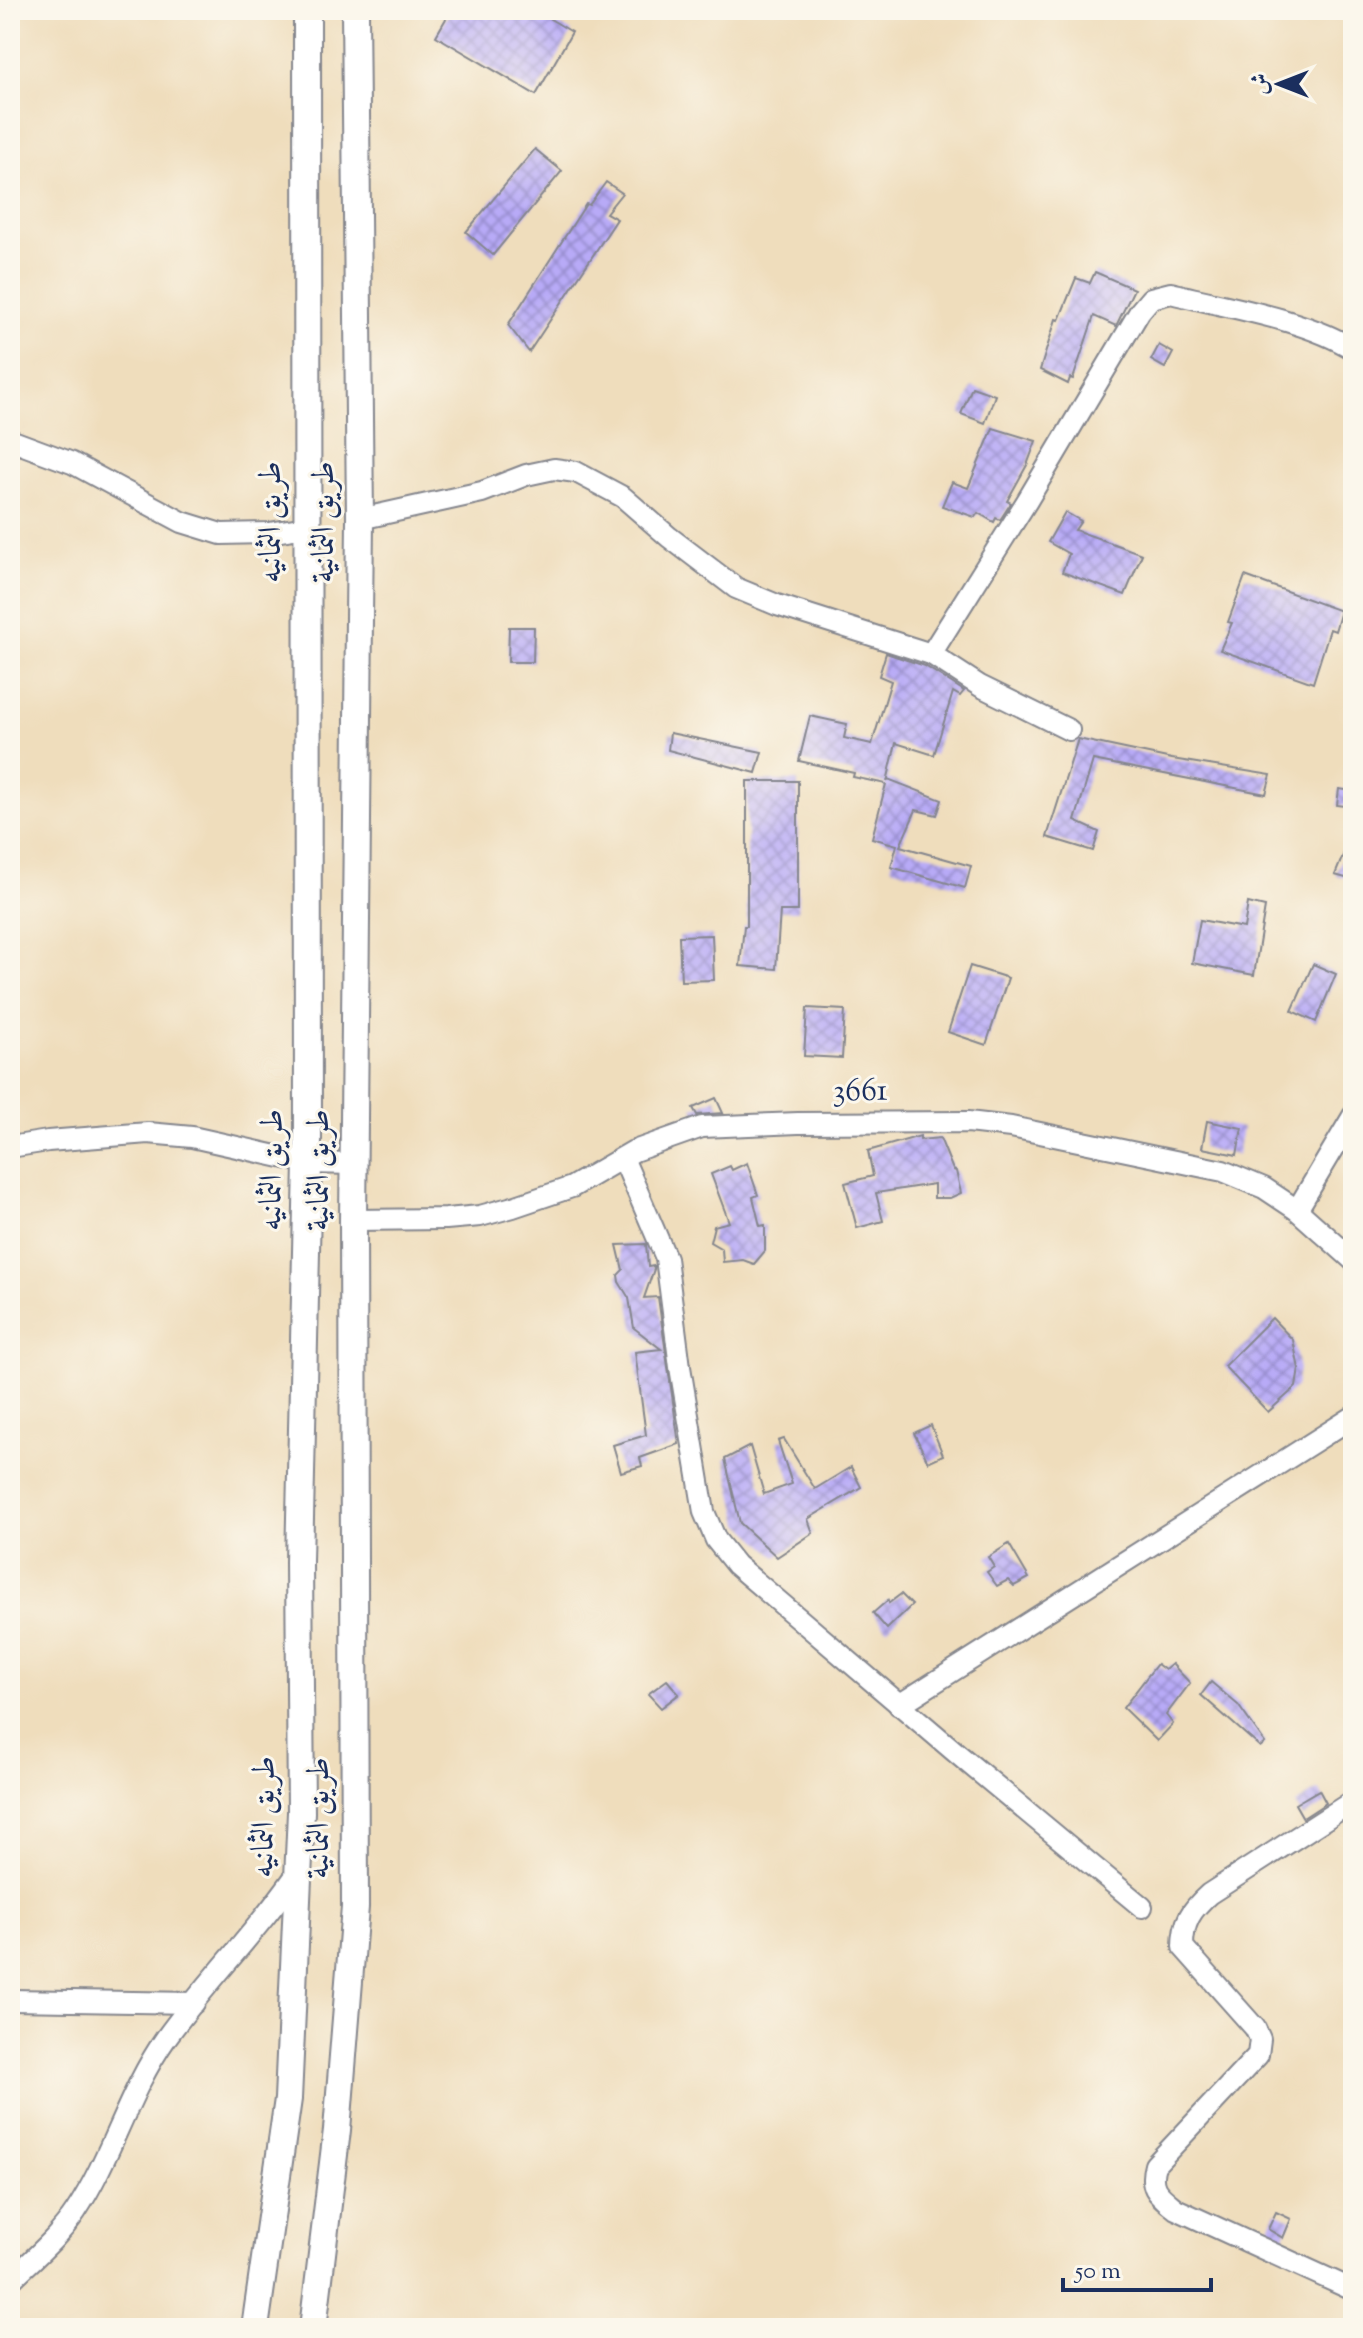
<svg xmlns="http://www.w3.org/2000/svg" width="1363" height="2338" viewBox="0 0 1363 2338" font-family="'Sorts Mill Goudy',Amiri,serif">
  <defs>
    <pattern id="building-cross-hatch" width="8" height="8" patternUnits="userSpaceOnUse" patternTransform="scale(2)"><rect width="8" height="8" fill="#b8aaf7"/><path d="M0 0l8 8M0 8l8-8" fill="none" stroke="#958bcb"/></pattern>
  </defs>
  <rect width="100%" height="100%" fill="#fbf7ec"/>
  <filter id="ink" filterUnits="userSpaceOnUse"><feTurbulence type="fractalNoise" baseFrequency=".0125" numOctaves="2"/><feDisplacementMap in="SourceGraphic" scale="16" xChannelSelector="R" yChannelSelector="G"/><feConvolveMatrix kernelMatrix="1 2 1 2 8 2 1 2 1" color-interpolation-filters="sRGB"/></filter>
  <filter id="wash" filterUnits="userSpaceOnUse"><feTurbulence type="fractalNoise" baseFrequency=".006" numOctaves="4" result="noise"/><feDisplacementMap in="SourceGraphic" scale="32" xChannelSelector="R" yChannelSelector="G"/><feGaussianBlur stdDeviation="1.8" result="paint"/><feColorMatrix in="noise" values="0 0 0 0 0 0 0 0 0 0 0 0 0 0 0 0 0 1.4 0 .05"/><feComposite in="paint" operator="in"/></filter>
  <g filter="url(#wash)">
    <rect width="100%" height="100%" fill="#efddbc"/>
    <g id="blocks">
      <g fill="url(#building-cross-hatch)">
        <path d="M451 10H535L572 32 536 95 436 36Z"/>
        <path d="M535 149 562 171 493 255 466 232Z"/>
        <path d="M606 182 622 193 606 213 617 219 529 352 508 325 586 204 589 205Z"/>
        <path d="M1095 272 1134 289 1116 326 1094 316 1073 379 1070 378 1068 384 1040 370 1056 319 1059 320 1076 278 1090 283Z"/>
        <path d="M1159 345 1173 353 1165 368 1151 360Z"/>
        <path d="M972 387 995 395 985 423 961 414Z"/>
        <path d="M993 428 1036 441 1027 465 1007 501 1011 503 1000 520 996 518 994 522 978 513 975 517 942 506 952 482 968 488Z"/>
        <path d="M1065 512 1081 521 1075 530 1142 554 1125 595 1062 572 1069 554 1048 542Z"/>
        <path d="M1245 576 1341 611 1335 631 1330 629 1313 683 1220 650 1232 623 1228 622Z"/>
        <path d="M509 627H534L533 662H508Z"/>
        <path d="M886 653 925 666 964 691 960 696 953 692 934 755 896 743 887 782 888 779 942 800 937 815 916 810 900 846 971 866 965 888 891 867 897 845 872 838 886 784 853 777 854 773 799 761 810 716 847 724 844 738 872 744 891 681 879 676Z"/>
        <path d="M670 733 762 752 756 773 668 750Z"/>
        <path d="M1078 739 1172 759 1271 775 1266 794 1093 760 1075 821 1099 832 1093 851 1047 837Z"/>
        <path d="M747 781H798V911H780L776 969 740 966 744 926H747Z"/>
        <path d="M1339 789 1353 791V807L1337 805Z"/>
        <path d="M1353 831V880L1335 875Z"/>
        <path d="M1248 903 1265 907 1254 975 1192 963 1200 920 1244 928Z"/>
        <path d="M712 935 714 980 681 981 679 936Z"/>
        <path d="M1313 964 1336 974 1316 1022 1292 1011Z"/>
        <path d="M970 966 1008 978 986 1045 948 1032Z"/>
        <path d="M807 1008 845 1010 842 1058 804 1056Z"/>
        <path d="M716 1098 723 1113 697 1115 693 1108Z"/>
        <path d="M1207 1121 1242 1128 1237 1155 1202 1148Z"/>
        <path d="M920 1136V1140L940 1138 953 1170 956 1171 961 1193 950 1198H934V1184L876 1193 883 1221 857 1228 845 1183 873 1176 868 1151Z"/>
        <path d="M747 1163 758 1195 753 1197 760 1226 765 1225V1251L754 1264 743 1260 723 1262 722 1249 710 1242 714 1226 729 1222 711 1174 730 1166 732 1170Z"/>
        <path d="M646 1244 648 1267 654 1266V1269L644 1298 658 1297 679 1444 640 1458 642 1466 621 1472 613 1445 646 1435 635 1352 661 1349 634 1328 629 1298 619 1282 618 1275 623 1270 617 1245Z"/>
        <path d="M1272 1318 1293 1340 1299 1369 1296 1387 1268 1412 1224 1366Z"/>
        <path d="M931 1425 943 1455 928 1462 914 1433Z"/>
        <path d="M784 1439 815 1489 851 1467 861 1487 808 1519 813 1533 777 1557 740 1523 725 1459 750 1446 764 1494 792 1484 778 1441Z"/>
        <path d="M1009 1544 1029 1578 1014 1586 1008 1580 997 1586 987 1572 994 1567 988 1557Z"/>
        <path d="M901 1594 912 1605 887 1629 873 1613 888 1600 889 1603Z"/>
        <path d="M1157 1664 1165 1670 1172 1664 1190 1683 1166 1715 1173 1724 1157 1741 1123 1708Z"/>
        <path d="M667 1680 679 1694 661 1708 648 1694Z"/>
        <path d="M1211 1682 1238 1705 1265 1743 1260 1747 1201 1695Z"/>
        <path d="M1319 1790 1326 1803 1303 1818 1295 1804Z"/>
        <path d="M1276 2212 1291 2219 1283 2238 1268 2229Z"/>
      </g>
    </g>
  </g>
  <g filter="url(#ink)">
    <use href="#blocks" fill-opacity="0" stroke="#85868d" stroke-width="2"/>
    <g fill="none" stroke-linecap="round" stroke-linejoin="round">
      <defs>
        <g id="minor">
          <path d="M10 440 72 463 182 522 221 534 269 533 306 527"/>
          <path d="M360 519 482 492 526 475 554 469 576 472 623 497 669 537 736 588 777 605 931 654 980 686 1069 730"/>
          <path d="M931 654 1027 501 1140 311 1151 298 1171 293C1225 307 1306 319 1353 349"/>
          <path d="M10 1147 48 1141 148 1133 192 1137 308 1163 354 1164"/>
          <path d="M623 1158 666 1258 680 1367 704 1512 716 1540 736 1565 960 1756 1142 1907"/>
          <path d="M1297 1210 1353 1116"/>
          <path d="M353 1220 446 1219 480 1216 513 1207 572 1187 634 1151 702 1127 798 1123 968 1122 1011 1127 1223 1171 1264 1188 1297 1210 1353 1260"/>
          <path d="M899 1705 1353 1417"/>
          <path d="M1353 1801 1209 1894C1191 1910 1183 1922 1183 1947L1255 2028 1260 2039 1258 2055 1155 2165C1148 2189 1159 2195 1176 2209L1353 2290"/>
          <path d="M10 2000 194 2003"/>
          <path d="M10 2281C33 2259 59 2237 76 2211 112 2156 128 2092 166 2038 207 1981 258 1931 298 1872"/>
        </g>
        <g id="tertiary">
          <path d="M255 2328 288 2099 301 1812 299 1562 308 1163 307 10"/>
          <path d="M313 2328 337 2130 355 1907 353 1220 360 519 355 10"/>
        </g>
      </defs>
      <use href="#minor" stroke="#85868d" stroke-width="24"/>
      <use href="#tertiary" stroke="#85868d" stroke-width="30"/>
      <use href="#minor" stroke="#fff" stroke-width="20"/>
      <use href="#tertiary" stroke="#fff" stroke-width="26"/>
    </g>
  </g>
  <g text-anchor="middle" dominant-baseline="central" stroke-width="6" stroke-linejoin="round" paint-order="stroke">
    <g font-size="32" fill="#1b2f5e" stroke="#fbf7ec">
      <text transform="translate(272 522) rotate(-90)">طريق الثمانيه</text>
      <text transform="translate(325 522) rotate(-90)">طريق الثمانية</text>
      <text transform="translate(860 1092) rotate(-1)">3661</text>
      <text transform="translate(273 1170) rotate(-89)">طريق الثمانيه</text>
      <text transform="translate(320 1170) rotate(-90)">طريق الثمانية</text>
      <text transform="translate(265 1817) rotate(-89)">طريق الثمانيه</text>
      <text transform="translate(320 1818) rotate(-90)">طريق الثمانية</text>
    </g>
  </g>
  <rect width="1363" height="2338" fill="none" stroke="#fbf7ec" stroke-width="40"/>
  <g transform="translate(1279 84) rotate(270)" stroke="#fbf7ec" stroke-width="6" paint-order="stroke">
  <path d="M0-6L14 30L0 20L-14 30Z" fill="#1b2f5e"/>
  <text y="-12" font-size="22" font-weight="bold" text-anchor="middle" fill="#1b2f5e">ش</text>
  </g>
  <path d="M1063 2278v12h148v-12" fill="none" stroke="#1b2f5e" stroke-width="4"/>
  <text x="1075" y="2278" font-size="24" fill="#1b2f5e" stroke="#fbf7ec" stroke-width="6" paint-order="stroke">50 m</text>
</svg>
